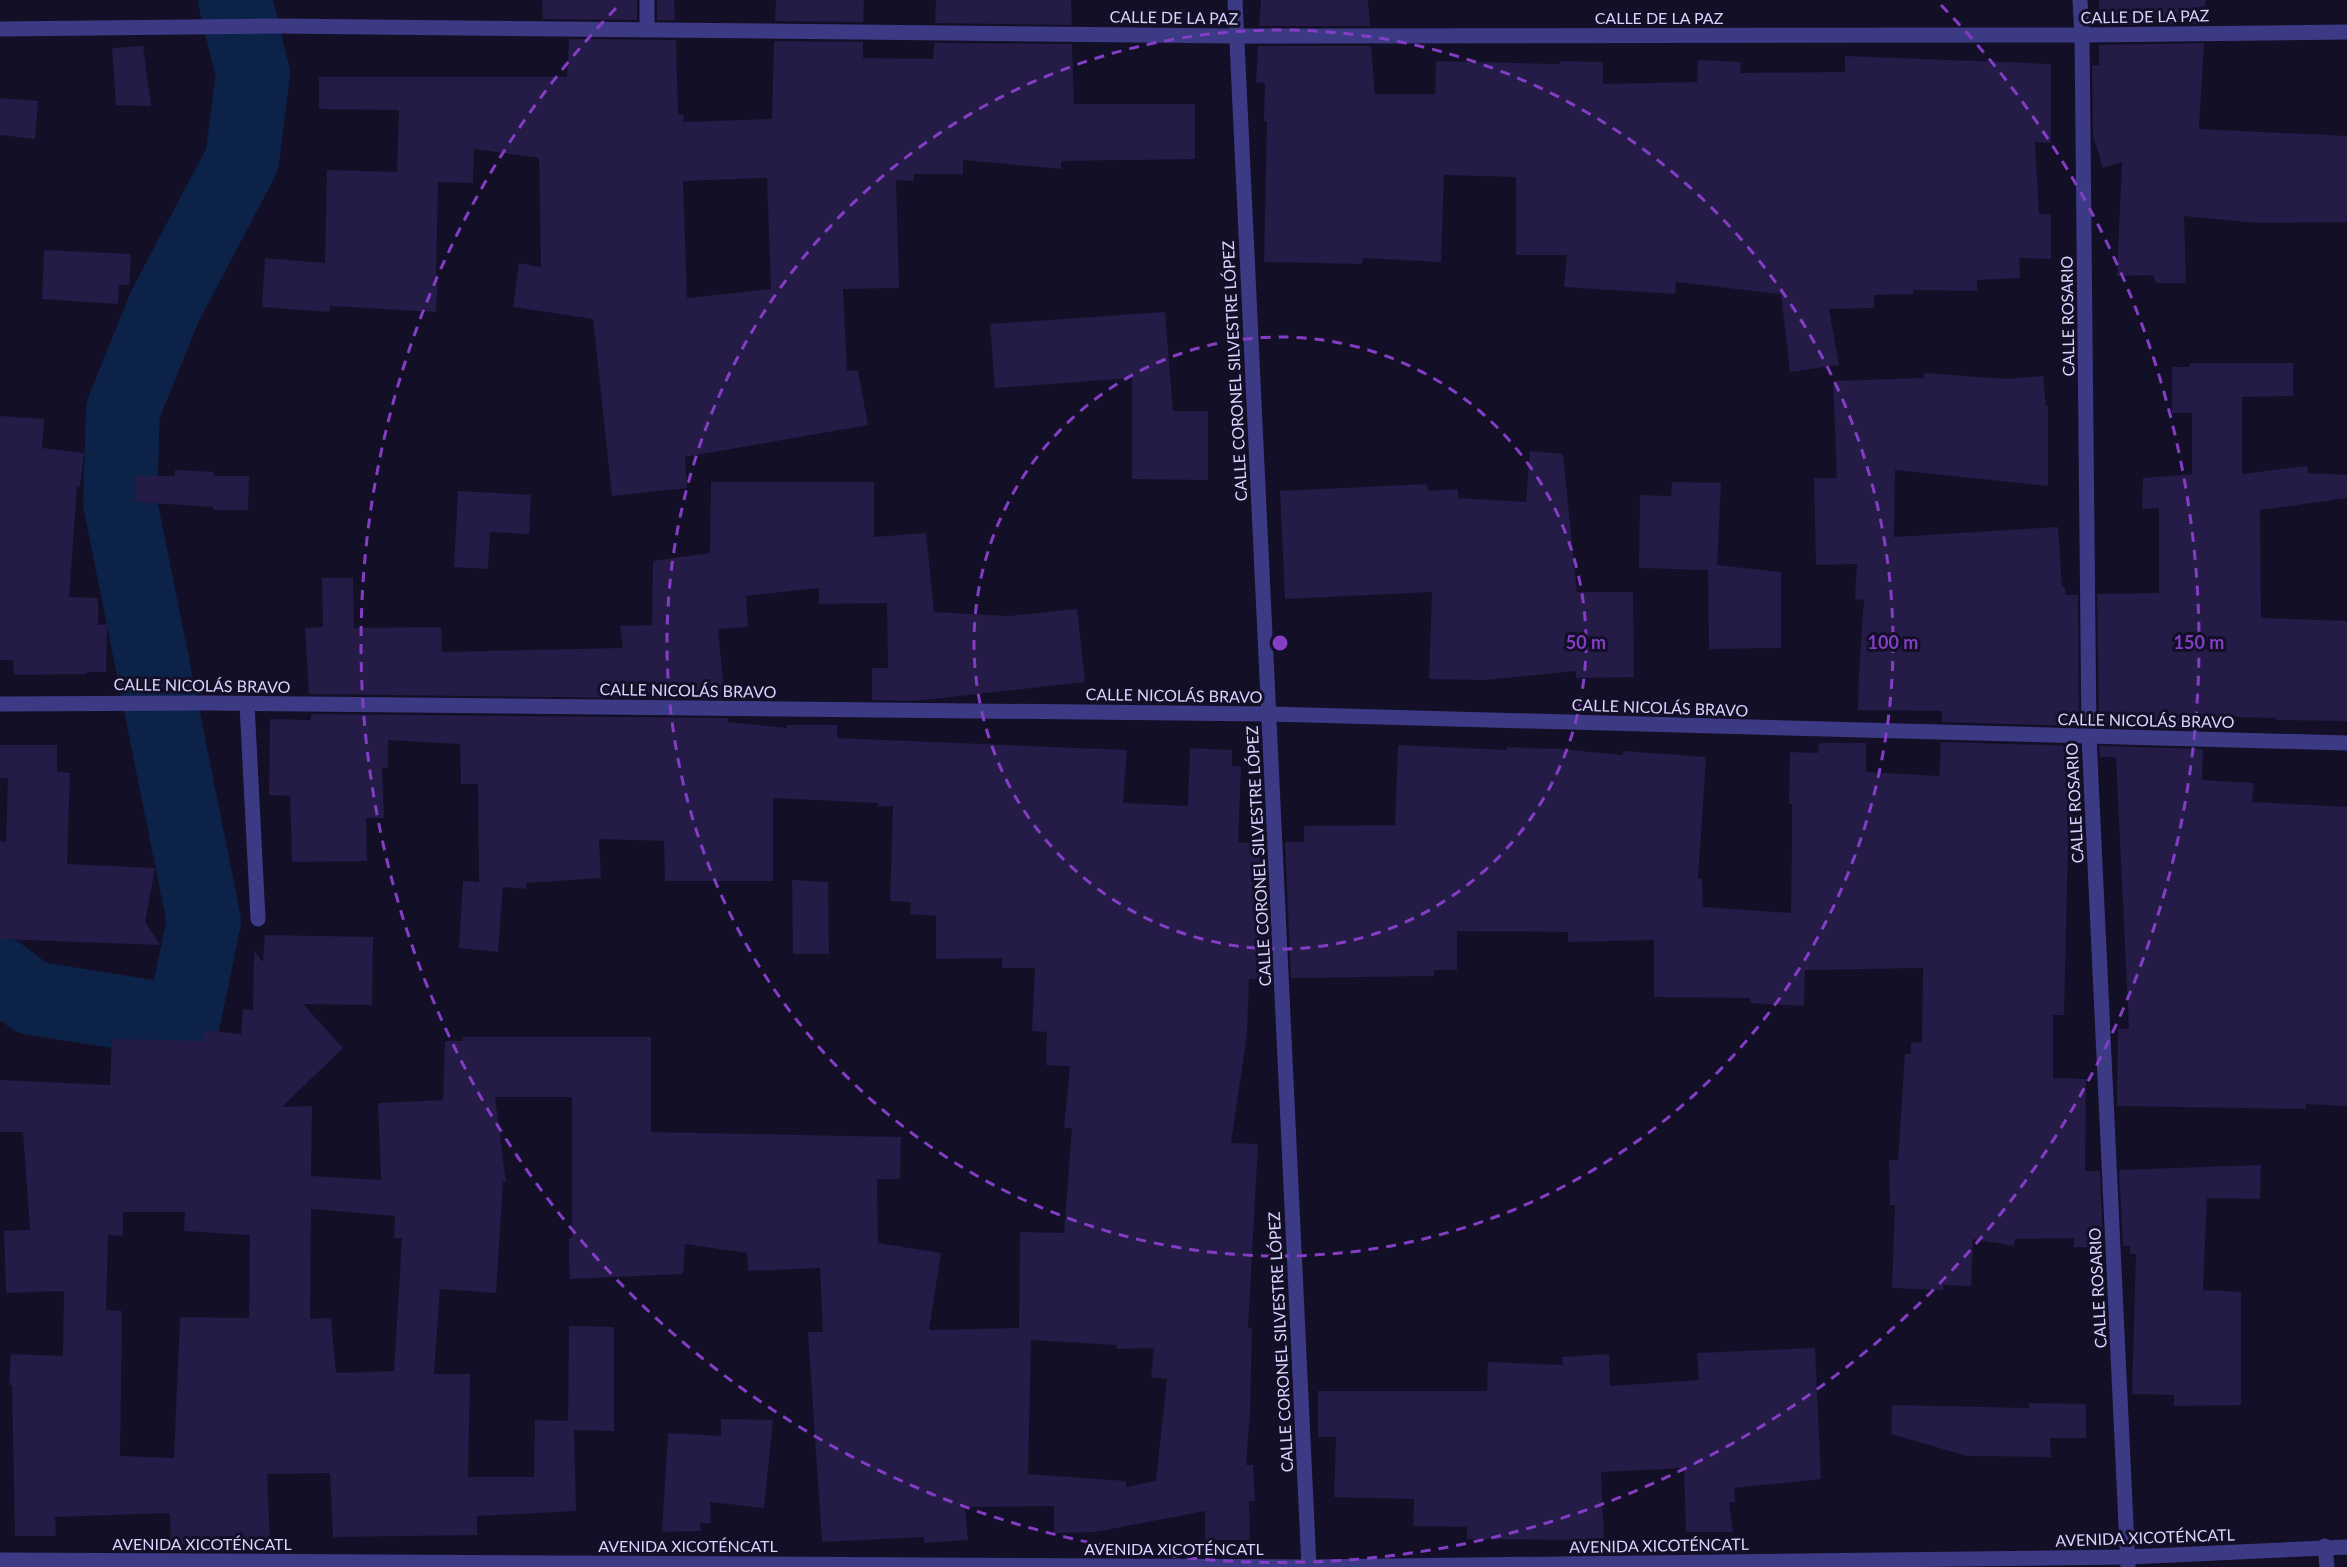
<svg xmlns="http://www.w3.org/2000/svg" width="2347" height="1567" viewBox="0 0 2347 1567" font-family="Lato,sans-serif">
  <rect width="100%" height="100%" fill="#130f26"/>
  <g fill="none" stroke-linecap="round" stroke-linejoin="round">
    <path stroke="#0c2248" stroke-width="74" d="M0 974 32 998 183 1022 204 921 120 502 123 410 165 306 242 160 253 74 235 0"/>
  </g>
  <g fill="#241b47" fill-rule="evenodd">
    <path d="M542 0H637V20L543 19Z"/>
    <path d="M657 0H674L675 20H657Z"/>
    <path d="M776 0H864L863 22 775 21Z"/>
    <path d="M936 0H1071L1072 25 935 23Z"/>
    <path d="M1261 0H1368L1370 26H1259Z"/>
    <path d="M2099 0H2206L2204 24 2099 25Z"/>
    <path d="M569 39 676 40 678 115H684L683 122 772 119 774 41 863 42V58L933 59 934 43 1072 44 1074 104H1195V159L1061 161V169L963 160V174H914V181L896 180 899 288 843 289 847 371 858 370 868 425 685 457 687 488 612 496 593 319 513 307 519 263 541 267 539 158 474 149 473 183 438 182 436 275H438L436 312 330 306 329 312 262 307 265 258 325 263 327 170 397 172 399 110 319 109V77H567ZM767 178 771 289 687 298 683 181Z"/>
    <path d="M2204 43 2199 129 2347 136V222L2257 223 2184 216 2186 283H2156L2153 275 2117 276 2122 162 2103 168 2093 136 2092 65H2099V45Z"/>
    <path d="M143 46 151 106 116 105 112 48Z"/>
    <path d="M1258 46H1371L1375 94H1435L1436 61 1560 64V61L1603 62V84L1697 82 1698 60 1741 62 1740 73 1845 72V56L2051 64V143L2035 142 2039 214H2051V259L2019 258 2020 278 1977 280V291L1913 290 1914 294 1874 295V308L1829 309 1839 365 1790 372 1781 294 1676 282 1675 294 1564 287 1567 255H1516V177L1444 175 1441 262 1363 258 1362 264 1264 262 1267 121H1264L1265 83 1256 82Z"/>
    <path d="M0 98 38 101 35 139 0 135Z"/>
    <path d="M44 250 131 254 129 285H119L118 304 42 299Z"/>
    <path d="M1165 312 1173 411H1208V480L1132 479V378L995 388 990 324Z"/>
    <path d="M2190 363H2293V396L2242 397V474L2307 466 2308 473 2347 475V498L2260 510 2261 618 2347 621V721L2276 720V718L2203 716V729L2099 727 2097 594 2159 593V508L2142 509 2143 478 2192 474V413H2172V367H2190Z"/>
    <path d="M1924 373 2006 379 2043 376 2046 406H2048V486L1895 470 1894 537 2058 527 2062 587H2065V595H2078L2079 726 1942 722V711L1858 710 1859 671 1864 600 1855 599 1857 564 1816 565 1814 478H1837L1833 381 1924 378Z"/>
    <path d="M0 416 44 419 42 448 84 453 80 486H77L69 597 98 598V625L107 624 106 672H87V674L14 675 13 660H0Z"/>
    <path d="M1530 451 1563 454 1577 592H1633L1634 677 1576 678V671L1485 680 1429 679 1432 592 1285 599 1280 491 1427 484 1428 491 1458 489V498L1526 502Z"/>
    <path d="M175 470 214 472V476H249L248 510H213V507L136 502V476H175Z"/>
    <path d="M711 482H874V537L926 533 934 612 1008 616 1077 609 1085 682 915 701 872 700V668H888L887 603 819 604V588L746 596 748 627 718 629 725 699 309 694 305 628 323 627 322 578H353L354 628 441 627 442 652 623 648 620 626 652 625 653 561 710 553Z"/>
    <path d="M1672 482 1721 483 1717 565 1781 572V648L1709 649 1708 570 1639 568 1640 495 1671 496Z"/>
    <path d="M458 491 531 495 529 534 490 532 488 569 454 567Z"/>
    <path d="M311 714 728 718V722L787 728V725H837V738L1127 750 1123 803 1188 806 1190 748 1232 750V766L1241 767 1238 843 1265 842 1271 978 1249 979 1247 1034 1231 1143 1258 1144 1248 1328H1252L1250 1412 1246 1465H1253L1255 1501H1249L1250 1540H1205V1511L1095 1532 1054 1533V1506L965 1507 968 1540 924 1543V1537L822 1542 808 1332H823L820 1268 748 1271 747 1253 685 1244 683 1274 570 1279 569 1262V1238H572V1097H495L506 1182H503L496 1293 440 1289 434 1374H470L468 1477H534L535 1420 568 1421 569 1326 614 1327V1431L574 1430 576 1511 477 1516V1535L333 1537 330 1473 267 1474 270 1541 171 1545 170 1513 55 1517 56 1536H15L12 1385H9L11 1354 63 1356 64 1291 6 1293 4 1231 30 1230 23 1132H0V1080L110 1085 112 1039 203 1041 205 1030 241 1034 243 1009 253 1010 254 951 263 962 265 935 373 937 372 1005 303 1004 343 1048 282 1107 312 1106 311 1176 381 1180 378 1103 443 1100 445 1041H463V1037H651V1132L901 1137 900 1179H877L878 1243 941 1253 929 1330 1019 1328 1020 1232 1064 1233 1072 1128H1064L1070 1066 1046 1065 1047 1032 1032 1031 1035 968H1002V958L936 959V916L910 914 911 902 890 901 893 806 878 807V803L773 798V881H665L664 841 599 839 601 878 526 883V889L503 887 498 952 459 948 463 881 479 882 478 784H461L460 744 388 740V768H382L384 818H366L367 861 292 862 290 796 269 795 270 719 311 720ZM311 1209 395 1216 394 1238H402L394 1371 336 1373 331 1318 310 1319ZM123 1212H185L184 1231 250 1235 249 1318 180 1317 174 1458 120 1456 122 1311 106 1310 108 1235 123 1236ZM1031 1340 1117 1345V1349L1154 1348 1151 1377 1167 1379 1156 1481 1126 1487V1481L1028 1474Z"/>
    <path d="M1941 742 2080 746V757H2070L2064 1015H2053V1078L2086 1079 2085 1171H2100L2103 1247H2074V1238L2015 1239 2014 1246 1973 1239 1971 1286 1943 1285V1290L1892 1288 1895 1205H1890L1889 1160H1898L1905 1054H1911V1042L1922 1043 1923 968 1805 970 1804 1006 1750 1003V998L1654 997V940L1568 942V932L1457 931V970H1434V976L1291 978 1285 842H1304V826L1395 825 1398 745 1507 750V747L1560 749 1623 755V751L1706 757 1698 879H1702L1703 907 1791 913 1792 847V804H1789L1790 752 1818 753 1819 743H1866V772L1939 776Z"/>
    <path d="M0 745H57V772L70 773 67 864 155 868 145 922 160 945 0 939V841L6 842 8 778H0Z"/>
    <path d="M2099 746 2203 749 2202 780 2254 783 2252 802 2347 807V1106L2306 1104V1109L2117 1106 2118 1029H2129L2116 757H2100Z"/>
    <path d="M792 880 828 882 829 954H793Z"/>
    <path d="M2261 1165 2260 1199 2207 1198 2203 1290 2241 1292V1405L2174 1406V1395L2132 1394 2136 1254H2130V1246H2123L2119 1170Z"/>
    <path d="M1815 1348 1821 1479 1734 1488 1735 1502H1729L1733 1532H1686L1684 1468 1601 1472 1604 1538 1564 1540 1467 1539V1527L1413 1526 1414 1499 1334 1497 1336 1437H1318V1391H1487L1488 1362 1563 1365 1562 1357 1609 1354 1610 1386 1699 1380 1697 1353Z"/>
    <path d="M2029 1403 2086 1404V1438H2050L2051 1457 1967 1456 1891 1434 1892 1405 2029 1408Z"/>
    <path d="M721 1419 773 1420 764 1508 710 1502 711 1523H700L701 1531 662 1532 668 1433 721 1436Z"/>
  </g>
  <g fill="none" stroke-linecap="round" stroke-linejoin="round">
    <g stroke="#3d3a85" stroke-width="15">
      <path d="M1235 0 1309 1567"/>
      <path d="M2080 0 2082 35 2089 737 2128 1567"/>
      <path d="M0 29 279 26 1236 36 2082 35 2347 32"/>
      <path d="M647 29V0"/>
      <path d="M0 704 210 703 1269 714 2347 743"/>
      <path d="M247 704 258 919"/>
      <path d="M2325 1546 2327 1567"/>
      <path d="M0 1560 1309 1567 2128 1557 2347 1547"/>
    </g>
  </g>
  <g fill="none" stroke="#843dc5" stroke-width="3" stroke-dasharray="10 8">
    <circle cx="1280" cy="643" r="306"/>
    <circle cx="1280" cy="643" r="613"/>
    <path d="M1941 5A919 919 0 1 1 619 5"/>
  </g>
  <g text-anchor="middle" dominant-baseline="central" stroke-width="6" stroke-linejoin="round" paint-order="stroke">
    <g font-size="16" fill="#d9d4ff" stroke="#130f26">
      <text transform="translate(2145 16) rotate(-1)">CALLE DE LA PAZ</text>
      <text transform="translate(1174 17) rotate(1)">CALLE DE LA PAZ</text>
      <text x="1659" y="17">CALLE DE LA PAZ</text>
      <text transform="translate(2067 316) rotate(-91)">CALLE ROSARIO</text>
      <text transform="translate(1234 371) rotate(-93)">CALLE CORONEL SILVESTRE LÓPEZ</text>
      <text transform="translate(202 685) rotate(1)">CALLE NICOLÁS BRAVO</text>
      <text transform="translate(688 690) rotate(1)">CALLE NICOLÁS BRAVO</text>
      <text transform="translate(1174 695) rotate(1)">CALLE NICOLÁS BRAVO</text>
      <text transform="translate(1660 707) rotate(2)">CALLE NICOLÁS BRAVO</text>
      <text transform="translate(2146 720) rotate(1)">CALLE NICOLÁS BRAVO</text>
      <text transform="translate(2074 803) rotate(-93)">CALLE ROSARIO</text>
      <text transform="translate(1258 856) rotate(-93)">CALLE CORONEL SILVESTRE LÓPEZ</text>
      <text transform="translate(2097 1288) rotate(-93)">CALLE ROSARIO</text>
      <text transform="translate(1280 1342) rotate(-93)">CALLE CORONEL SILVESTRE LÓPEZ</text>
      <text transform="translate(2145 1537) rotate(-2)">AVENIDA XICOTÉNCATL</text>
      <text x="202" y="1543">AVENIDA XICOTÉNCATL</text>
      <text x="688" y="1545">AVENIDA XICOTÉNCATL</text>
      <text transform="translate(1659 1545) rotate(-1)">AVENIDA XICOTÉNCATL</text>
      <text x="1174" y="1548">AVENIDA XICOTÉNCATL</text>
    </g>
  </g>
  <circle cx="1280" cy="643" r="9" fill="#843dc5" stroke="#130f26" stroke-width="3"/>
  <g font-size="18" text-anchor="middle" font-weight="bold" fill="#843dc5" stroke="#130f26" stroke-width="6" stroke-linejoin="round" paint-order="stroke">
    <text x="1586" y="649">50 m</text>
    <text x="1893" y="649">100 m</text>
    <text x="2199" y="649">150 m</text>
  </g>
</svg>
